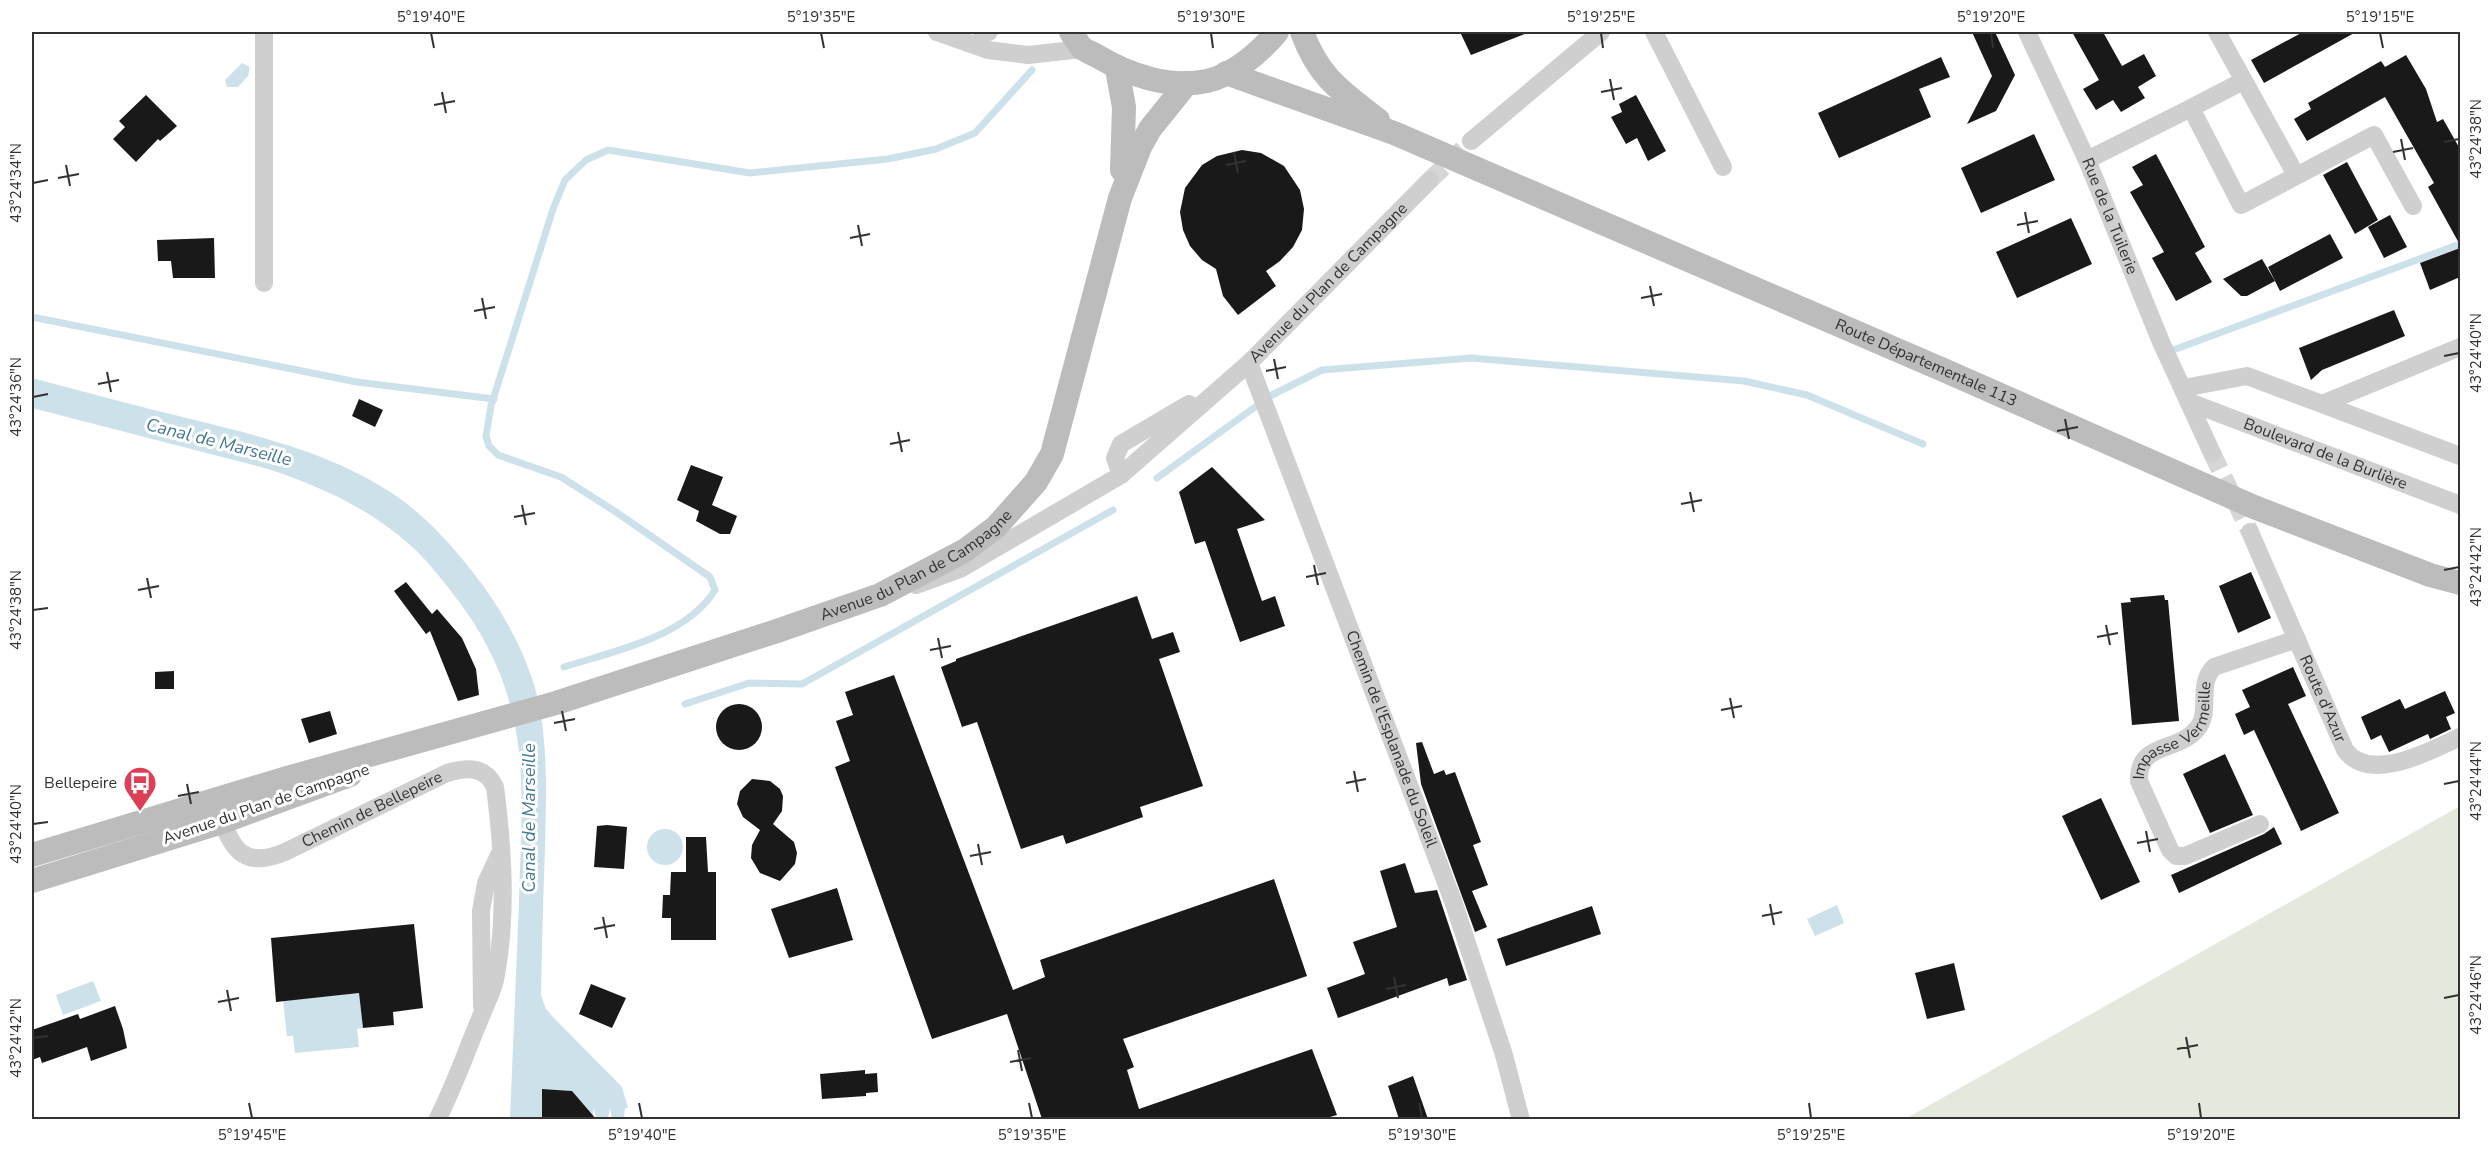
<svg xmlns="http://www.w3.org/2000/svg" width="2492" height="1151" viewBox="0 0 2492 1151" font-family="'Nunito Sans',sans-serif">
  <rect width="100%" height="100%" fill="#fff"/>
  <path fill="#e3e9dc" d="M2460 806V1119H1905Z"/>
  <g fill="#cde1ea">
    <path d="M242 63 250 67 248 76 238 87H227L225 80Z"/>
    <path d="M32 378C86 392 140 407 195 420 264 437 332 454 392 493 426 516 453 546 478 579 505 614 532 664 540 709 548 755 546 802 545 849 543 898 542 946 541 995L546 1009 552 1016 622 1087 628 1108H625L624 1118H612L610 1108 608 1118H596L594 1108 592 1118 572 1091 542 1089V1119H510C513 1047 516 974 519 902 520 841 527 776 513 716 503 671 482 631 454 595 440 577 426 559 409 544 367 507 314 483 261 467L32 408Z"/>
    <circle cx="665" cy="847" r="18"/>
    <path d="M1837 905 1844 923 1815 936 1807 919Z"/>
    <path d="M93 981 101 1001 63 1015 56 995Z"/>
    <path d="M359 993 363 1028 357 1029 359 1047 295 1053 293 1036H287L283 1001Z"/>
  </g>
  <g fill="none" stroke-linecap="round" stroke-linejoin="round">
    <g stroke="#cde1ea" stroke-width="7">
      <path d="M32 317 357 382 494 399"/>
      <path d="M2176 349 2460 244"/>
      <path d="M1272 395 1322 370 1471 358 1744 381 1807 395 1923 444"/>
      <path d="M1157 478 1255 407"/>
      <path d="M564 667C614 651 686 637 715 590L710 577 616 512 561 477 498 455 489 446 486 436 491 406 553 209 565 180 586 160 608 150 750 173 888 159 936 149 975 133 1032 70"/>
      <path d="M685 704 749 683 802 684 1113 510"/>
    </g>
  </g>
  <g fill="#191919">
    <path d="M1460 32H1527V33L1471 55Z"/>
    <path d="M1972 32H1995L2015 75 1996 111 1967 124 1992 76Z"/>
    <path d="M2072 32H2103L2122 66 2144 54 2156 76 2138 87 2145 98 2121 112 2113 100 2096 110 2083 89 2099 80Z"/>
    <path d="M2303 32H2356L2264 83 2251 60Z"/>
    <path d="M2406 55 2426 89 2437 122 2443 119 2460 149V245L2428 187 2434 183 2385 97 2307 141 2294 119 2311 109 2308 103 2381 61 2385 67Z"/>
    <path d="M1941 57 1950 77 1919 89 1931 117 1839 158 1818 113Z"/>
    <path d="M146 95 177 126 160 141 158 139 136 162 113 139 125 127 119 121Z"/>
    <path d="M1636 95 1666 151 1648 161 1637 138 1626 144 1611 117 1622 112 1619 104Z"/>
    <path d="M2034 134 2055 180 1981 213 1961 168Z"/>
    <path d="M1242 150 1261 153 1284 166 1300 190 1304 209 1302 230 1293 247 1280 261 1266 271 1276 286 1238 315 1223 296 1216 269 1202 260 1190 246 1183 230 1180 212 1185 188 1202 165 1217 156Z"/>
    <path d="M2156 154 2205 247 2195 253 2212 282 2176 301 2152 258 2164 252 2130 192 2143 185 2132 167Z"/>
    <path d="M2347 162 2378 220 2355 234 2323 175Z"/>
    <path d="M2390 215 2407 247 2384 258 2368 227Z"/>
    <path d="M2071 218 2092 264 2017 298 1996 252Z"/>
    <path d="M2330 234 2343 258 2280 291 2268 267Z"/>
    <path d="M214 238 215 278H173L171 261H158L157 240Z"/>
    <path d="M2460 248V277L2430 290 2420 263Z"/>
    <path d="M2262 259 2275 281 2247 296H2241L2223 279Z"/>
    <path d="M2394 310 2405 336 2322 370 2311 380 2299 348Z"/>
    <path d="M359 399 383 410 375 427 352 416Z"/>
    <path d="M691 465 723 477 712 505 737 516 730 534H720L696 521 699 511 677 500Z"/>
    <path d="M1212 467 1265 520 1237 529 1262 601 1275 596 1285 626 1240 642 1205 541 1195 544 1179 492Z"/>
    <path d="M2251 572 2271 618 2238 633 2219 586Z"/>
    <path d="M406 582 432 614 437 609 462 638 476 669 479 695 458 701 430 631 426 634 394 591Z"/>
    <path d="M2164 595 2165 600H2168L2179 721 2132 725 2121 603 2131 602 2130 598Z"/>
    <path d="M1137 596 1152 639 1173 632 1180 652 1159 659 1203 786 1140 807 1143 817 1066 844 1063 835 1021 849 977 722 962 727 941 667 956 661V659Z"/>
    <path d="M2293 667 2306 696 2288 704 2339 813 2301 831 2254 730 2244 735 2235 714 2250 707 2242 690Z"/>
    <path d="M174 671V689H155V672Z"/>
    <path d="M894 675 1013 990 1045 977 1040 960 1274 879 1307 976 1123 1039 1134 1067 1127 1070 1139 1109 1312 1049 1337 1115 1323 1119H1042L1007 1014 932 1039 835 767 850 761 836 721 853 715 845 692Z"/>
    <path d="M2445 691 2455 713 2446 717 2451 729 2430 739 2428 734 2389 752 2381 735 2371 740 2361 717 2400 699 2405 709Z"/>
    <circle cx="739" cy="727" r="23"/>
    <path d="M330 711 337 734 309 743 301 719Z"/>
    <path d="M1422 742 1434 774 1444 770 1446 775 1455 772 1481 842 1473 845 1488 885 1472 891 1487 927 1475 932 1421 784 1416 743Z"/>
    <path d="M2225 754 2253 815 2210 833 2183 774Z"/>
    <path d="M752 779 770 781 780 789 783 796 782 811 773 824 794 842 797 853 795 864 780 881 760 873 751 858 752 845 760 830 743 817 737 804 740 791Z"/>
    <path d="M2101 798 2140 882 2101 900 2062 816Z"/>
    <path d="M607 825 627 827 624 869 594 867 597 826Z"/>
    <path d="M2274 827 2282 844 2179 893 2171 875 2264 834Z"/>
    <path d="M686 837H706L708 872H716V940H671V918H662L663 895H670L671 872H686Z"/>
    <path d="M1405 863 1415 893 1437 890 1467 980 1449 986 1447 978 1338 1018 1327 988 1365 974 1353 942 1397 927 1380 871Z"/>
    <path d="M837 888 853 940 789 958 771 909Z"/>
    <path d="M1592 906 1601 934 1506 966 1497 939Z"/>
    <path d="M414 924 423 1008 393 1012 394 1025 363 1028 359 993 276 1002 271 938Z"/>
    <path d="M1954 963 1965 1010 1927 1019 1915 973Z"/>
    <path d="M591 984 626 998 612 1028 579 1014Z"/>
    <path d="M115 1006 123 1029 127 1048 91 1061 87 1047 42 1063 40 1057 32 1060V1030L78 1014 80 1019Z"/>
    <path d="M865 1070V1074L877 1073 878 1092 866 1093V1096L822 1099 820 1074Z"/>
    <path d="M1413 1076 1428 1119H1399L1388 1086Z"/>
    <path d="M542 1089 572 1091 596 1119H542Z"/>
  </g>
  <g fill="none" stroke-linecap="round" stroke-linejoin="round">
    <g stroke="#d6d6d6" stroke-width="18" stroke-dasharray="18 9" stroke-linecap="butt">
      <path d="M1430 180 1471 141"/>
      <path d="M2212 453 2250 532"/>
    </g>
    <g stroke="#cfcfcf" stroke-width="18">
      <path d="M937 32 988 50 1028 55 1082 49"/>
      <path d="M982 32H989"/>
      <path d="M1654 32 1723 167"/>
      <path id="s1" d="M2027 32 2087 160 2161 342 2212 453"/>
      <path d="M2217 32 2296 175"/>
      <path d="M2191 108 2243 81"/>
      <path d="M1471 141 1601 32"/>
      <path d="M2087 160 2191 108 2241 205 2374 135 2413 206"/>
      <path d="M264 283V32"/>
      <path id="s2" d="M1249 363 1453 901 1504 1055 1521 1120"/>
      <path d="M2184 388 2247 376 2322 404 2460 347"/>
      <path id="s3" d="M2189 402 2460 505"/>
      <path d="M2322 404 2460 456"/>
      <path d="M1121 475 1115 458 1121 444 1189 404"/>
      <path id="s4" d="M2250 532 2345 750C2370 784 2430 751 2460 737"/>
      <path id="s5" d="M916 585 960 569 1121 475 1249 363 1430 180"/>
      <path id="s6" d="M218 810C231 848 242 870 285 852L447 773C468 767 485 766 495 787 503 849 507 913 496 975 494 989 487 1001 482 1014 467 1049 455 1085 437 1120"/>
      <path id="s7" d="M2260 824 2185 856H2176L2170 850 2139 781C2138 741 2177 753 2197 729 2212 712 2196 685 2214 667L2297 639"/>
      <path d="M482 1007 481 911 486 883 499 855"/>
    </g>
    <g stroke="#bcbcbc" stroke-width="24">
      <path d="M1071 32C1074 36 1077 42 1081 47 1085 51 1092 53 1097 56 1129 75 1169 89 1207 81 1234 75 1260 52 1277 32"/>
      <path d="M1302 32C1319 78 1341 91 1378 120"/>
      <path d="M1117 69 1124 107 1122 170"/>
      <path id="s8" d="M1226 73 1394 133 1948 372 2254 507 2430 575 2460 583"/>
      <path id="s9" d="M32 855 287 778 556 703 777 631 880 595 964 551 996 527 1036 482 1052 454 1120 198 1140 147 1150 129 1187 83"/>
      <path d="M32 881 222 822 350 775"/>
    </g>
  </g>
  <path fill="none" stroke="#323232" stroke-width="2" d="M431 33 434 48M821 33 824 48M1211 33 1213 48M1601 33 1603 48M1991 33 1993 48M2380 33 2383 48M1610 79 1614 100M442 92 446 113M1601 92 1622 88M434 105 455 101M2401 139 2405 160M2444 142 2459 139M1234 152 1238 173M2393 152 2413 148M66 165 70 186M1226 165 1246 161M58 178 79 174M33 183 48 180M2025 212 2029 233M858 225 862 246M2017 225 2038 221M850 238 870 234M1650 286 1654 306M482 298 486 319M1641 298 1662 294M474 311 495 307M2444 356 2459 353M1274 359 1278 379M1266 371 1286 367M107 372 111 392M98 384 119 380M33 397 48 394M2065 419 2069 439M2057 431 2078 427M898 432 902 452M890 444 910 440M1690 492 1694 512M1681 504 1702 500M522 505 526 525M514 517 535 513M1314 565 1318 585M2444 570 2459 567M1306 577 1326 573M147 578 151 598M138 590 159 586M33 610 48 608M2106 625 2110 645M2097 637 2118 633M938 638 942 658M930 650 951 646M1730 698 1734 718M1721 710 1742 706M562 711 566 731M554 723 575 719M1354 771 1358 792M1346 783 1366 779M187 784 191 804M2444 784 2459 781M178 796 199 792M33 824 48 822M2146 831 2150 852M2137 843 2158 839M978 844 982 865M970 856 991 852M1770 904 1774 925M1762 916 1782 912M603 917 607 938M594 929 615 925M1394 977 1398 998M1386 989 1406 985M227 990 231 1011M2444 998 2459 995M218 1002 239 998M2186 1037 2190 1058M33 1038 48 1036M2177 1049 2198 1045M1018 1050 1022 1071M1010 1062 1031 1058M249 1103 252 1118M639 1103 642 1118M1029 1103 1032 1118M1419 1103 1422 1118M1809 1103 1811 1118M2199 1103 2201 1118"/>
  <defs>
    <symbol id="bus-pin" viewBox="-11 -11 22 30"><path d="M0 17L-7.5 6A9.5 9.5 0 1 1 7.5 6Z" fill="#dd4056" stroke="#fff"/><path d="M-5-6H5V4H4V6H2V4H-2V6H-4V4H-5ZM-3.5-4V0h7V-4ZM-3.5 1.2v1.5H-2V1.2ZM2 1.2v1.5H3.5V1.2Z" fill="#fff"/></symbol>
  </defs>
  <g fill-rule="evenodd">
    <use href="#bus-pin" x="121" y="764" width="38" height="52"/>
  </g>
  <g text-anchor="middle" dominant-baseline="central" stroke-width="6" stroke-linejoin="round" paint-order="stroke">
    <g font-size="16" fill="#323232" stroke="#fff">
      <text stroke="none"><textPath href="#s1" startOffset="202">Rue de la Tuilerie</textPath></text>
      <text stroke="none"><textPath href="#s5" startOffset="516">Avenue du Plan de Campagne</textPath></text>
      <text stroke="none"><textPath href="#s8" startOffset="758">Route Départementale 113</textPath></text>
      <text stroke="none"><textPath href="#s3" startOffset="146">Boulevard de la Burlière</textPath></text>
      <text stroke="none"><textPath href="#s9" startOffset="933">Avenue du Plan de Campagne</textPath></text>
      <text stroke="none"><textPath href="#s4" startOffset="182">Route d'Azur</textPath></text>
      <text stroke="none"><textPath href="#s7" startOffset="242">Impasse Vermeille</textPath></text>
      <text stroke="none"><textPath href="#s2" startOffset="402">Chemin de l'Esplanade du Soleil</textPath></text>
      <text transform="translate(266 804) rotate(-19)">Avenue du Plan de Campagne</text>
      <text stroke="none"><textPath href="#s6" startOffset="192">Chemin de Bellepeire</textPath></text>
    </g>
    <g font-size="16" fill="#323232" stroke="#fff" text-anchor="end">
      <text x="117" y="783">Bellepeire</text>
    </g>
    <g font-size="18" font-style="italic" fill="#437892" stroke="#fff">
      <text transform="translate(219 442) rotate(14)">Canal de Marseille</text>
      <text transform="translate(529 818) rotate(-90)">Canal de Marseille</text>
    </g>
  </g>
  <rect width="2492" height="1151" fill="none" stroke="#ffffff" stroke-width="66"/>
  <rect x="33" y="33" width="2426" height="1085" fill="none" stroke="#323232" stroke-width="2"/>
  <g font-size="15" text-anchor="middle" fill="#323232">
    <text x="431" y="22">5°19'40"E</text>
    <text x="821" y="22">5°19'35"E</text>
    <text x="1211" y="22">5°19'30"E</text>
    <text x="1601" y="22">5°19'25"E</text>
    <text x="1991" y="22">5°19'20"E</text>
    <text x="2380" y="22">5°19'15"E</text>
    <text transform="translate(2476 139) rotate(-90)" y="5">43°24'38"N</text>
    <text transform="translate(16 183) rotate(-90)" y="5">43°24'34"N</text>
    <text transform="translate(2476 353) rotate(-90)" y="5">43°24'40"N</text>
    <text transform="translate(16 397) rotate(-90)" y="5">43°24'36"N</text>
    <text transform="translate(2476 567) rotate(-90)" y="5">43°24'42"N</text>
    <text transform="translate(16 610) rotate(-90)" y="5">43°24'38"N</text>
    <text transform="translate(2476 781) rotate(-90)" y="5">43°24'44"N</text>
    <text transform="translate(16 824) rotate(-90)" y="5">43°24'40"N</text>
    <text transform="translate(2476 995) rotate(-90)" y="5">43°24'46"N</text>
    <text transform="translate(16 1038) rotate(-90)" y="5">43°24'42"N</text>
    <text x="252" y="1140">5°19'45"E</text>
    <text x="642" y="1140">5°19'40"E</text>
    <text x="1032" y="1140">5°19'35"E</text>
    <text x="1422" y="1140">5°19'30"E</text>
    <text x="1811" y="1140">5°19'25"E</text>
    <text x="2201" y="1140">5°19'20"E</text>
  </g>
</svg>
